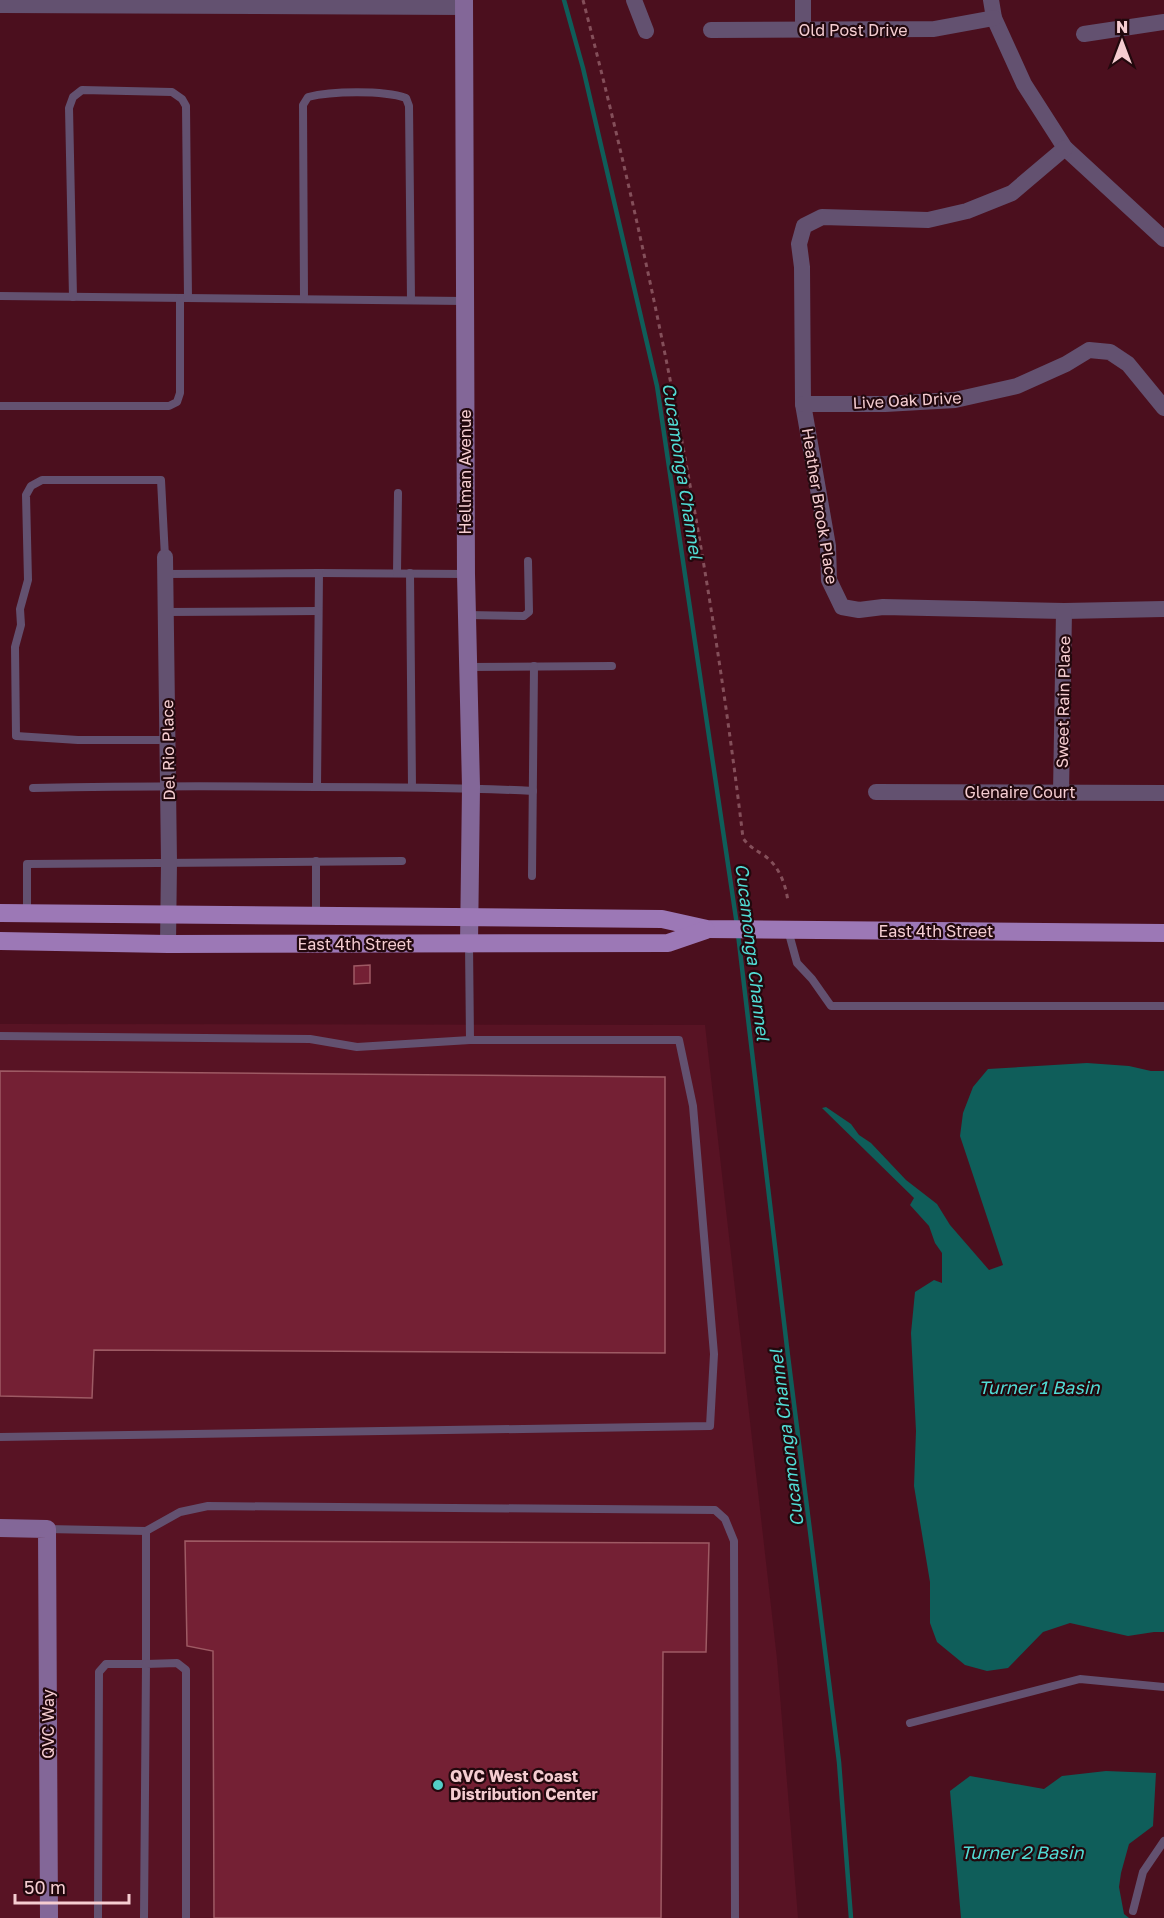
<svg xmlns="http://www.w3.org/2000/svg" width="1164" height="1918" viewBox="0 0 1164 1918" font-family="'Golos Text',sans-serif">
  <rect width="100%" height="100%" fill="#4b0f1e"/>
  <path fill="#581324" d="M0 1024 705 1025 777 1659 798 1918H0Z"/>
  <g fill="#0f5e5a">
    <path d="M1087 1063 1129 1066 1151 1071H1164V1632H1154L1128 1636 1070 1623 1043 1632 1008 1668 987 1671 965 1665 937 1642 930 1623V1582L914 1486 916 1431 911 1333 915 1292 934 1280 942 1283V1253L935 1243 929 1226 910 1205 914 1198 822 1108 826 1107 851 1124 859 1135 871 1143 906 1180 937 1204 950 1225 989 1270 1003 1265 960 1136 963 1113 973 1087 988 1069Z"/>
    <path d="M1106 1771 1156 1773 1153 1826 1129 1844 1121 1873 1119 1887 1124 1914 1129 1918H961L950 1791 970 1776 1044 1789 1062 1776Z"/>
  </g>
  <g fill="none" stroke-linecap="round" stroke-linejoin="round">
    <g stroke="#0f5e5a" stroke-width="4.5">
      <path d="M564 0 583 68 657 386 737 925"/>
      <path d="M738 934 788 1356 839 1762 851 1918"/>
    </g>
  </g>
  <g fill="#742034" stroke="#9e5a64" stroke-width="1.5">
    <path d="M370 965V983L354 984V966Z"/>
    <path d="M0 1071 665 1077V1353L94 1350 92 1398 0 1396Z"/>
    <path d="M185 1541 709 1543 706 1652H663L661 1918H214L213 1651 187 1646Z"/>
  </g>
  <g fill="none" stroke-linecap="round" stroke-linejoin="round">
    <path stroke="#844f5a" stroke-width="3" stroke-dasharray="4.5 4.5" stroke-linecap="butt" d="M583 0C655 276 709 555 743 838 749 847 756 850 765 856 779 866 786 885 788 902"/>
    <g stroke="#635170" stroke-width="8">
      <path d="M0 296 465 301"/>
      <path d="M73 297 69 108 73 97 82 90 172 92 182 99 186 106 188 298"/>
      <path d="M304 299 303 105 308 97C331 91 383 90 406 98L409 106 411 300"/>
      <path d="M0 406H169L177 402 180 393V298"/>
      <path d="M165 557 161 480H42L31 486 26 495 28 580 20 609 21 625 15 647 16 736 78 740H168"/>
      <path d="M319 573 466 574"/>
      <path d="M397 573 398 493"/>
      <path d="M410 573 412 787"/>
      <path d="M166 574 319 573 317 787"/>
      <path d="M166 612 318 611"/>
      <path d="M467 615 524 616 529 612 528 561"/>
      <path d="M469 667 612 666"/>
      <path d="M33 788C127 786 221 786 315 787 388 787 460 787 533 791"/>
      <path d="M316 861V916"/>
      <path d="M532 876 534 666"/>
      <path d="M27 913V864L402 861"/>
      <path d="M788 930 797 963 812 979 831 1006H1164"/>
      <path d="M0 1036 310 1039 357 1047 470 1040 469 944"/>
      <path d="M0 1437 710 1426 714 1354 693 1106 679 1040H470"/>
      <path d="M47 1529 146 1531 180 1512 208 1506 715 1510 725 1519 734 1541 735 1918"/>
      <path d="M910 1723 1080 1679 1164 1687"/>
      <path d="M1133 1911 1143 1872 1164 1841"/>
      <path d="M98 1918 99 1672 106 1664H146V1531"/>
      <path d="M144 1918 146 1664 177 1663 186 1670V1918"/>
    </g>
    <g stroke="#635170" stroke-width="16">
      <path d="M634 0 646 31"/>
      <path d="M803 0V30"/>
      <path d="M991 0 994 18 1024 84 1065 148 1164 239"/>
      <path d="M0 5 464 7"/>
      <path d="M711 30 934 29 994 18"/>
      <path d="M1084 34 1164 22"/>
      <path d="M1065 148 1012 193 967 211 928 220 822 217 804 226 799 244 802 267 803 404 828 546 829 580 842 607 859 610 883 607 1064 611 1164 609"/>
      <path d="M803 404H885L955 400 1017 386 1066 364 1089 350 1110 352 1128 364 1164 408"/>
      <path d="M165 557 169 862 168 944"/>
      <path d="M876 792 1164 793"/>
      <path d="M1061 793 1064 611"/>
    </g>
    <g stroke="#836798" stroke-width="18">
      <path d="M464 0 466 574 471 787 469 944"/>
      <path d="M0 1528 47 1529 49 1918"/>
    </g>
    <g stroke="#9c78b6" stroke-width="18">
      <path d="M0 913 662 919 707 929 1164 933"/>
      <path d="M0 941 168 944 668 943 706 930"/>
    </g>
  </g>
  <circle fill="#54cdc7" stroke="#22080d" stroke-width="2" cx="438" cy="1785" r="6"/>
  <g text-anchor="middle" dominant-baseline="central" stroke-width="4.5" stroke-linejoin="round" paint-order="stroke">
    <g font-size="16" fill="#f5cdd1" stroke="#22080d">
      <text x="853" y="30">Old Post Drive</text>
      <text transform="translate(907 400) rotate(-3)">Live Oak Drive</text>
      <text transform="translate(465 472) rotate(-90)">Hellman Avenue</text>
      <text transform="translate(820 506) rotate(81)">Heather Brook Place</text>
      <text transform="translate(1063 702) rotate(-89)">Sweet Rain Place</text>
      <text transform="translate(168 750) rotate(-91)">Del Rio Place</text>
      <text x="1020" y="792">Glenaire Court</text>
      <text x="936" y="931">East 4th Street</text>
      <text x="355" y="944">East 4th Street</text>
      <text transform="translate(48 1724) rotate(-90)">QVC Way</text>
    </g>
    <g font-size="16" font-weight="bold" fill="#f5cdd1" stroke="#22080d" text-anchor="start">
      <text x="450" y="1776">QVC West Coast<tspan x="450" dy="18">Distribution Center</tspan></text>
    </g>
    <g font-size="18" font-style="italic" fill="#51dbd4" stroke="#22080d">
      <text transform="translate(683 471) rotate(81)">Cucamonga Channel</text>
      <text transform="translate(753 952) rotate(83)">Cucamonga Channel</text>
      <text x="1039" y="1387">Turner 1 Basin</text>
      <text transform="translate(786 1438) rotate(-97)">Cucamonga Channel</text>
      <text x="1022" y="1852">Turner 2 Basin</text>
    </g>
  </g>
  <g transform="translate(1122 42)" stroke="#22080d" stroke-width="4.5" paint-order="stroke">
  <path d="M0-4.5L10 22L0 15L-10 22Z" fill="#f5cdd1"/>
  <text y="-9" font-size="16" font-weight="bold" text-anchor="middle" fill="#f5cdd1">N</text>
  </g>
  <path d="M15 1894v9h114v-9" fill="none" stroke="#f5cdd1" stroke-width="3"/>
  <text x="24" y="1894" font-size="18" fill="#f5cdd1" stroke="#22080d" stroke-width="4.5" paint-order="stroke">50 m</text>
</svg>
